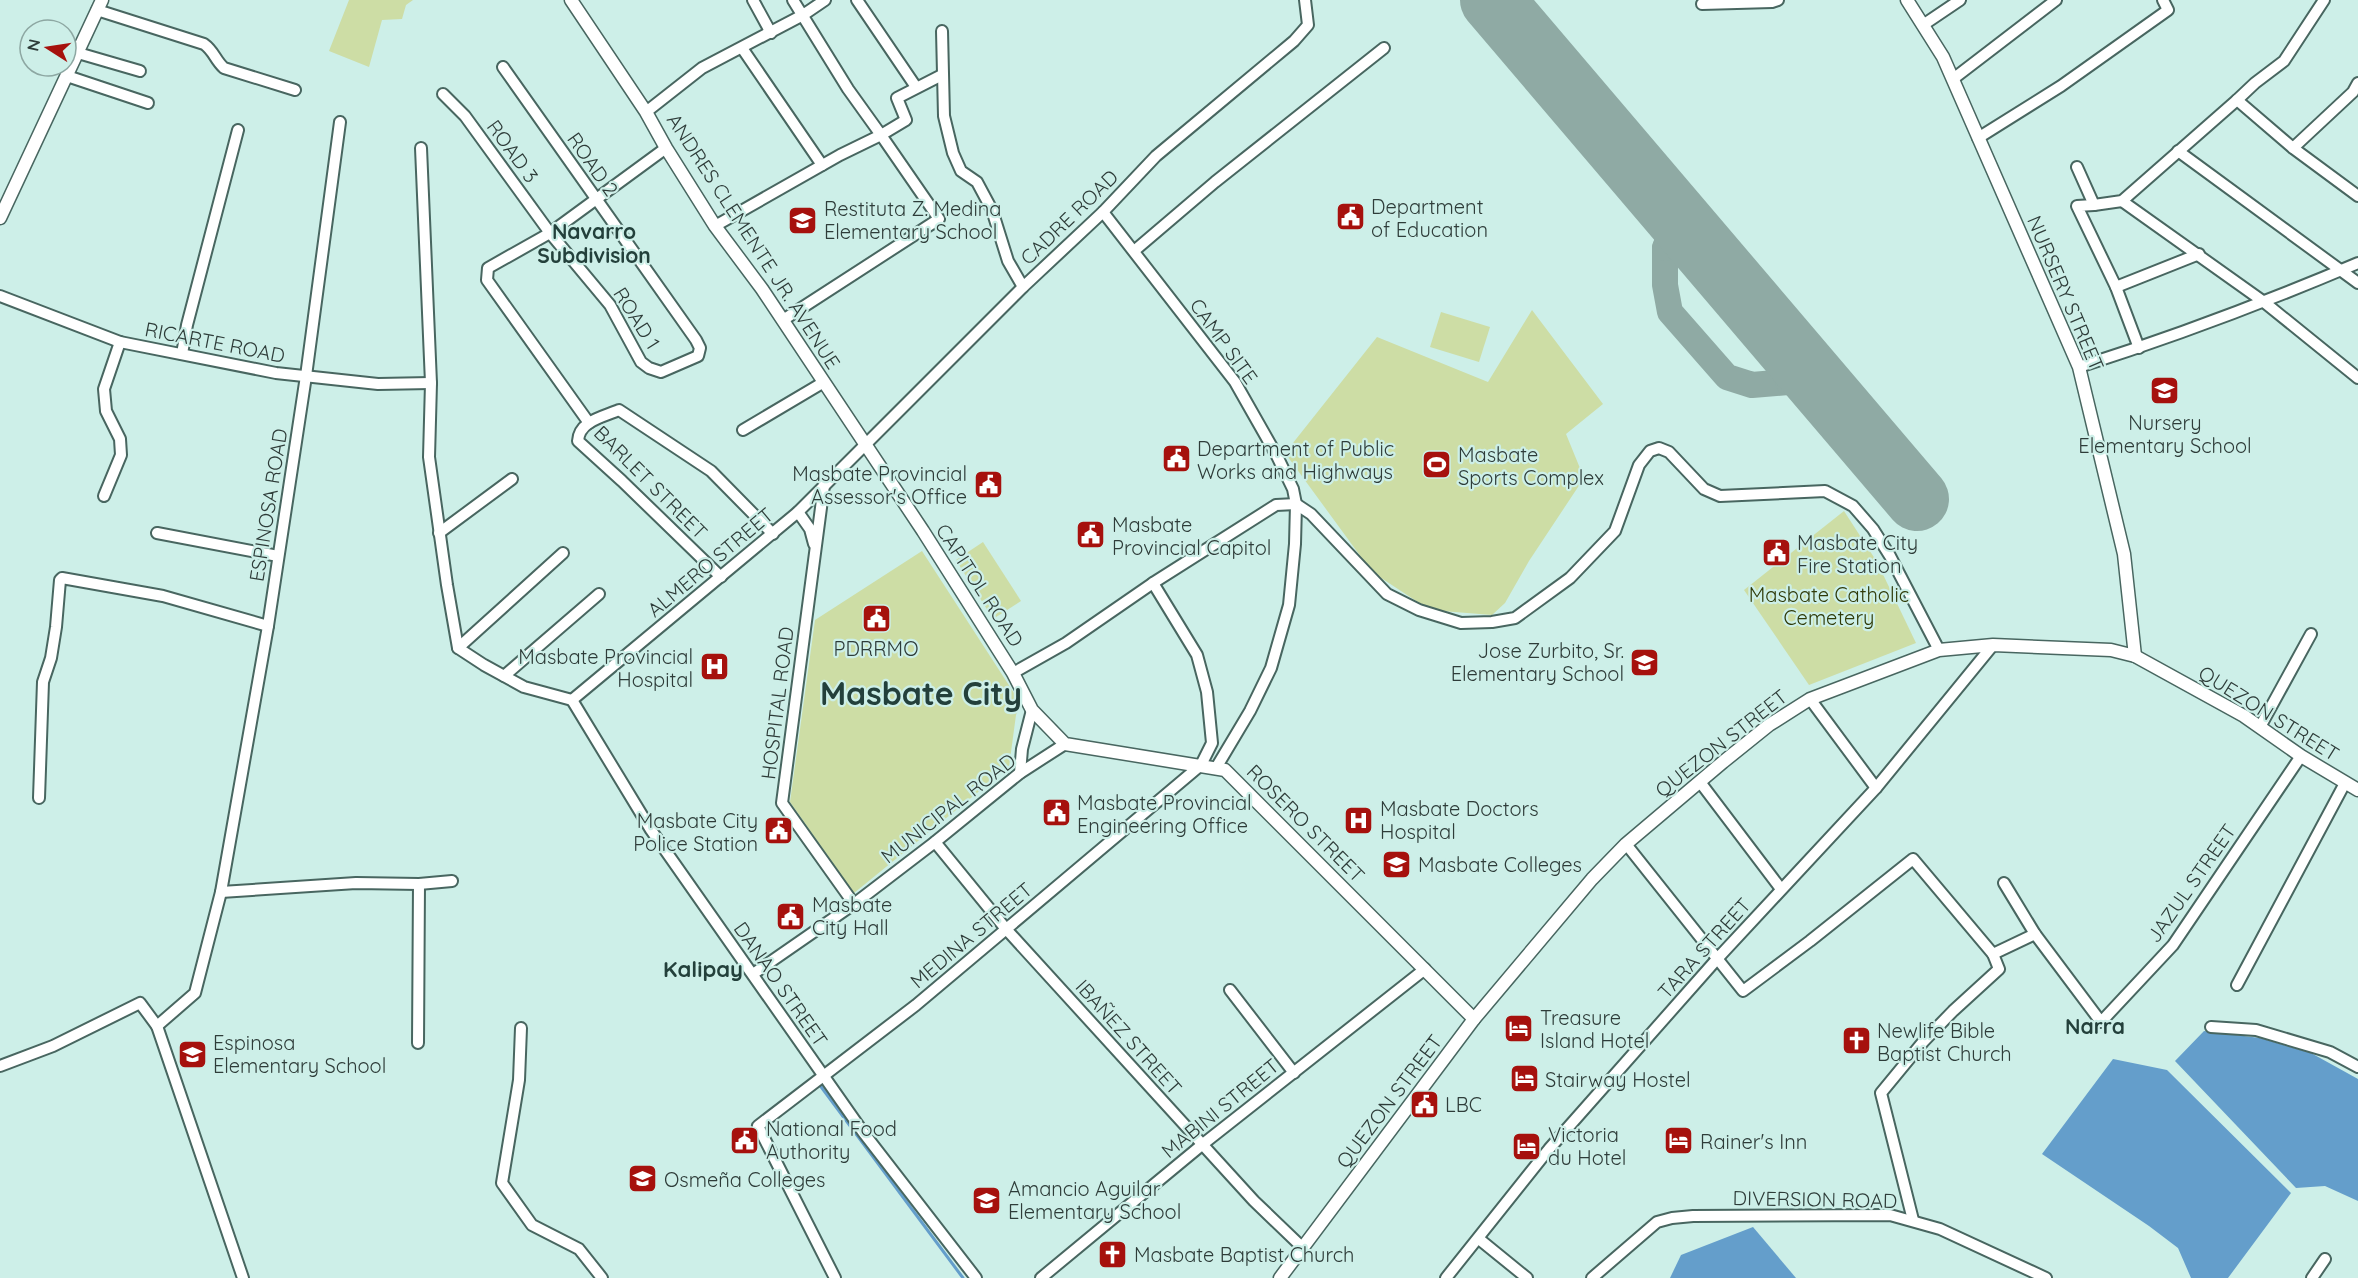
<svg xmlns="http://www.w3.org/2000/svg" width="2358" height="1278" viewBox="0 0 2358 1278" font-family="Quicksand,sans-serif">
  <rect width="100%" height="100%" fill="#cdefe8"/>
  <g fill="#cddda5">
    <path d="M349 0H413L406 5 402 19 382 20 369 67 329 51Z"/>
    <path d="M1532 310 1603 404 1566 434 1584 478 1529 561 1505 603 1492 615 1430 610 1372 572 1285 453 1377 337 1488 382Z"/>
    <path d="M1441 312 1490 327 1479 362 1430 347Z"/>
    <path d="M1844 511 1877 562 1916 643 1809 685 1744 590Z"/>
    <path d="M983 542 1021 601 993 619 956 560Z"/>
    <path d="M922 551 1021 704 1016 715 1009 767 854 893 790 802 815 620Z"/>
  </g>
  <g fill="#649ecb">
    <path d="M2204 1031 2260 1038 2311 1053 2358 1079V1201L2325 1186 2296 1188 2175 1061Z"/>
    <path d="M2113 1059 2167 1070 2291 1193 2228 1278H2191L2178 1248 2149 1226 2042 1154Z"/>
    <path d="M1753 1227 1796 1278H1670L1681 1255Z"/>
  </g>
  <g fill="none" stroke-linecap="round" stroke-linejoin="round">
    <path stroke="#649ecb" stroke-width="3" d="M819 1084 963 1278"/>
    <g stroke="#8faaa4" stroke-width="26">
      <path d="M1674 214V222L1665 248V285L1670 312 1727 377 1752 385 1788 382C1796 376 1796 368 1797 359"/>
      <path d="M1665 248 1677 240 1695 239"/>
      <path d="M1788 382 1820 386"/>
    </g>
    <path stroke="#8faaa4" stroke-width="64" d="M1492 0 1917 499"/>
    <defs>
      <g id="minor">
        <path d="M753 0 771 33"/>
        <path d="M857 0 916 87"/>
        <path d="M1702 4 1772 2 1778 0"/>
        <path d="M97 10 204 44C214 51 215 60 224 68L295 90"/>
        <path d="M1923 25 1960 0"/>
        <path d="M942 31 944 116 953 153 961 171 977 182 992 210 1008 261 1023 287"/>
        <path d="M742 48 822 165"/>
        <path d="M78 53 140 71"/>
        <path d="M503 67 696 340 700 348 698 356 661 372 649 368 641 362 610 305 550 233 666 148"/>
        <path d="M67 76 148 103"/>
        <path d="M1953 79 2056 0"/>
        <path d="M2358 83 2353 92 2293 148 2358 196"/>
        <path d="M443 94 465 116 550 233 488 268 487 280 589 423"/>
        <path d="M2237 100 2255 83 2284 61 2324 0"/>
        <path d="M646 112 702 68 803 15 825 0"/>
        <path d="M1978 138 2061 86 2168 10 2163 0"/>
        <path d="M421 148 431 383 429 457 447 585 458 648 484 665 524 687 572 700"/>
        <path d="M2178 151 2358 283"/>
        <path d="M2077 167 2094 205 2122 201 2237 100 2293 148"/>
        <path d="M2122 201 2264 302 2358 378"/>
        <path d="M2094 205 2077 206 2116 287 2199 254"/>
        <path d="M1103 212 1235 382 1277 456 1293 489 1296 504 1295 544 1289 605 1271 668 1250 711 1216 768"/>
        <path d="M715 226 840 155 881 135 848 89 793 0"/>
        <path d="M1134 251 1215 182 1384 48"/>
        <path d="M2116 287 2139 348"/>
        <path d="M0 296 120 342 276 373 378 384 431 383"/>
        <path d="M783 320 939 219 881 135 906 120 897 98 942 75"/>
        <path d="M182 354 187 325 238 130"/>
        <path d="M2079 367C2173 337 2266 302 2358 263"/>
        <path d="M743 430 824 382"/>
        <path d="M824 485 782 803 854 904"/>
        <path d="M104 496 121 455 120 439 106 411 104 389 120 342"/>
        <path d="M1296 504 1311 514 1387 594 1419 610 1461 623 1492 622 1515 618 1570 578 1615 531 1639 465 1650 451 1659 448 1669 452 1704 489 1720 496 1825 491 1853 506 1873 529 1890 556 1939 650"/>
        <path d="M798 512 810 529 814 544"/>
        <path d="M157 533 278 556"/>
        <path d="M439 533 512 479"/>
        <path d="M721 577 622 481 578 441C579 421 603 417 619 410L711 471 773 534"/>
        <path d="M458 648 563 553"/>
        <path d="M1013 673 1066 643 1153 583 1276 505 1296 504"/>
        <path d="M504 676 599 594"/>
        <path d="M1810 699 1876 788"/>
        <path d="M572 700 798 512 1023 287 1103 212 1156 156 1294 41 1308 25 1305 0"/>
        <path d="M572 700 651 830 863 1132 976 1278"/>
        <path d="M2260 727 2311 634"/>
        <path d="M1020 773 1022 749 1032 710"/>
        <path d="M1700 782 1781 889"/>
        <path d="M39 798 43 682 51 658 56 627 60 580 62 578 163 596 268 626"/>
        <path d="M935 842 1006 929 1254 1201 1304 1249"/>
        <path d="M1626 844 1743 991 1810 941 1913 859 1993 954 1999 969 1953 1011 1923 1042 1881 1093 1913 1220"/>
        <path d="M2004 883 2035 934 2101 1022 2173 945 2301 756"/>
        <path d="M221 892 356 883 419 884 452 881"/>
        <path d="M1993 954 2035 934"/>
        <path d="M753 974 854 904 935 842 1020 773 1065 744"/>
        <path d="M2237 985 2345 783"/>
        <path d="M1230 990 1294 1073"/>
        <path d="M157 1026 243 1278"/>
        <path d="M2211 1027 2256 1030 2330 1052 2358 1067"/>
        <path d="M521 1028 519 1080 502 1183 532 1225 579 1249 602 1278"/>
        <path d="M418 1043 419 884"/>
        <path d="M0 1066 53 1046 140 1003 157 1026 195 993 221 892 268 626 306 376 340 122"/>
        <path d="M1479 1239 1527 1278"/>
        <path d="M835 1278 758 1126 916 1005 1201 765 1212 743 1207 692 1197 655 1153 583"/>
        <path d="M1041 1278 1203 1144 1425 969"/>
        <path d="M1446 1278 1549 1149 1717 959 1876 788 1993 645"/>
        <path d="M1592 1278 1657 1222 1672 1218 1693 1216 1890 1215 1940 1229 2046 1278"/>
        <path d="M2312 1278 2325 1259"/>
      </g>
      <g id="major">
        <path d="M571 0 646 112 666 148 715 226 762 289 923 531 1013 673 1032 710 1065 744 1225 770 1474 1019"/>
        <path d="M1907 0 1943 57 2079 367 2124 554 2135 656"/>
        <path d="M0 218 102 0"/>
        <path d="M1280 1278 1474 1019 1592 879 1626 844 1723 762 1769 725 1810 699 1939 650 1993 645 2111 650 2135 656 2244 716 2301 756 2358 790"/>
      </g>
    </defs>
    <use href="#minor" stroke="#486660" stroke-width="14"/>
    <use href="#major" stroke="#486660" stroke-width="15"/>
    <use href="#minor" stroke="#fff" stroke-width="10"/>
    <use href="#major" stroke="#fff" stroke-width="12"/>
  </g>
  <defs>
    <symbol id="civic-square" viewBox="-11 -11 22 22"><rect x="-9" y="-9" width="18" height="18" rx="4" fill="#a6110d" stroke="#cdefe8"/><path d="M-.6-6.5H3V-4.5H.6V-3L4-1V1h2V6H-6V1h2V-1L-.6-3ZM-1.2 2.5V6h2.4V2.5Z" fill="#fff"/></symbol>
    <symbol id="school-square" viewBox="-11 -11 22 22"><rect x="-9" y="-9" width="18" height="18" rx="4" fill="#a6110d" stroke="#cdefe8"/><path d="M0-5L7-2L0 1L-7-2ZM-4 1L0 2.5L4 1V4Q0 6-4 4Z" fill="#fff"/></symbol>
    <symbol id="stadium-square" viewBox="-11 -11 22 22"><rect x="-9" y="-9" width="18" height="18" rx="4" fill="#a6110d" stroke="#cdefe8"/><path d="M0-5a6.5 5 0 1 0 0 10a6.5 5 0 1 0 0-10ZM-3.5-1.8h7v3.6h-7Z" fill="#fff"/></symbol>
    <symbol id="hospital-square" viewBox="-11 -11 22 22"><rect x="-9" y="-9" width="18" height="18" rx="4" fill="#a6110d" stroke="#cdefe8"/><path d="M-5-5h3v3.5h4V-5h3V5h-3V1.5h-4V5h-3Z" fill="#fff"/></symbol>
    <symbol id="university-square" viewBox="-11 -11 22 22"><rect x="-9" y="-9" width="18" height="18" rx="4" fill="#a6110d" stroke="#cdefe8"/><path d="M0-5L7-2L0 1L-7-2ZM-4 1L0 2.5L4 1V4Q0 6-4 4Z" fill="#fff"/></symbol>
    <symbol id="hotel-square" viewBox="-11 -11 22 22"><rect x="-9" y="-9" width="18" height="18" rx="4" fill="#a6110d" stroke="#cdefe8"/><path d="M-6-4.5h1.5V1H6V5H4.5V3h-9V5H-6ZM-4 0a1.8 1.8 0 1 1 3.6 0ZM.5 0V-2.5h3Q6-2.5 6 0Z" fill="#fff"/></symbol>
    <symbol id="church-square" viewBox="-11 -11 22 22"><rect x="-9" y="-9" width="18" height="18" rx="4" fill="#a6110d" stroke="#cdefe8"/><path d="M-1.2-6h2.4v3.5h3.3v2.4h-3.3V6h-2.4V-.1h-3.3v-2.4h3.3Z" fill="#fff"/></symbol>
  </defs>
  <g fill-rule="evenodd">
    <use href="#civic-square" x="1334" y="200" width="33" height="33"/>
    <use href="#school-square" x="786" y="204" width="33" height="33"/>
    <use href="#school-square" x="2148" y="374" width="33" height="33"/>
    <use href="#civic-square" x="1160" y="442" width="33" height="33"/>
    <use href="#stadium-square" x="1420" y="448" width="33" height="33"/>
    <use href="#civic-square" x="972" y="468" width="33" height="33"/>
    <use href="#civic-square" x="1074" y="518" width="33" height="33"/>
    <use href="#civic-square" x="1760" y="536" width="33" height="33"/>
    <use href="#civic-square" x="860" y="602" width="33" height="33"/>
    <use href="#school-square" x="1628" y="646" width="33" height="33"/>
    <use href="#hospital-square" x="698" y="650" width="33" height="33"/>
    <use href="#civic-square" x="1040" y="796" width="33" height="33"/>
    <use href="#hospital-square" x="1342" y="804" width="33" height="33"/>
    <use href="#civic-square" x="762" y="814" width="33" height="33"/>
    <use href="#university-square" x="1380" y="848" width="33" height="33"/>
    <use href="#civic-square" x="774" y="900" width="33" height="33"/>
    <use href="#hotel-square" x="1502" y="1012" width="33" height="33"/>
    <use href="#church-square" x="1840" y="1024" width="33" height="33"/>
    <use href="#school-square" x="176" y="1038" width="33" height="33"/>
    <use href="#hotel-square" x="1508" y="1062" width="33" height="33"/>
    <use href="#civic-square" x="1408" y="1088" width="33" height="33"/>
    <use href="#civic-square" x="728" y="1124" width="33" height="33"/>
    <use href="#hotel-square" x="1662" y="1124" width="33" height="33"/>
    <use href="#hotel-square" x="1510" y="1130" width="33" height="33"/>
    <use href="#university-square" x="626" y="1162" width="33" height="33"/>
    <use href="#school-square" x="970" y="1184" width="33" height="33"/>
    <use href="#church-square" x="1096" y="1238" width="33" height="33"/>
  </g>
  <g text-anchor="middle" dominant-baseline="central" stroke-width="4.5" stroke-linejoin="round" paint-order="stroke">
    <g font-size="20" fill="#2e3c39" stroke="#cdefe8">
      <text transform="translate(513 151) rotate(54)">ROAD 3</text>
      <text transform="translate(593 164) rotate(55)">ROAD 2</text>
      <text transform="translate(1069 217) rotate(-44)">CADRE ROAD</text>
      <text transform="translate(754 241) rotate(57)">ANDRES CLEMENTE JR. AVENUE</text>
      <text transform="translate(2066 293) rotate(67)">NURSERY STREET</text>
      <text transform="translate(637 318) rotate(58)">ROAD 1</text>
      <text transform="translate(1224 341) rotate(54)">CAMP SITE</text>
      <text transform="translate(215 342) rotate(11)">RICARTE ROAD</text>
      <text transform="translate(651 482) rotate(45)">BARLET STREET</text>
      <text transform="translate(268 505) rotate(-81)">ESPINOSA ROAD</text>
      <text transform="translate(710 562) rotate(-40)">ALMERO STREET</text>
      <text transform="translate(980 585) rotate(57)">CAPITOL ROAD</text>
      <text transform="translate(777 703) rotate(-83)">HOSPITAL ROAD</text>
      <text transform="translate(2269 713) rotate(32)">QUEZON STREET</text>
      <text transform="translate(1721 743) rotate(-38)">QUEZON STREET</text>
      <text transform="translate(948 808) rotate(-38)">MUNICIPAL ROAD</text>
      <text transform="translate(1306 823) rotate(45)">ROSERO STREET</text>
      <text transform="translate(2191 883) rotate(-55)">JAZUL STREET</text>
      <text transform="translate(971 935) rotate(-40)">MEDINA STREET</text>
      <text transform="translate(1704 948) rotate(-48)">TARA STREET</text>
      <text transform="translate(781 984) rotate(55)">DANAO STREET</text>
      <text transform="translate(1129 1037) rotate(48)">IBAÑEZ STREET</text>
      <text transform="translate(1389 1101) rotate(-53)">QUEZON STREET</text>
      <text transform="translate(1220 1108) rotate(-39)">MABINI STREET</text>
      <text transform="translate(1815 1199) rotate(1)">DIVERSION ROAD</text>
    </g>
    <g font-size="20" fill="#2e3c39" stroke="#cdefe8" text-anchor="start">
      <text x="1371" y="206">Department<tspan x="1371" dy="23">of Education</tspan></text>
      <text x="824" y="208">Restituta Z. Medina<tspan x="824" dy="23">Elementary School</tspan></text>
      <text x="2165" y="422" text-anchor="middle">Nursery<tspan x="2165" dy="23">Elementary School</tspan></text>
      <text x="1197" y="448">Department of Public<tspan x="1197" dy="23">Works and Highways</tspan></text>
      <text x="1458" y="454">Masbate<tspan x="1458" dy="23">Sports Complex</tspan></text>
      <text x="967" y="473" text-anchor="end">Masbate Provincial<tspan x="967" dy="23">Assessor's Office</tspan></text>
      <text x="1112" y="524">Masbate<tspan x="1112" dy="23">Provincial Capitol</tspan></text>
      <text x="1797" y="542">Masbate City<tspan x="1797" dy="23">Fire Station</tspan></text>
      <text x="876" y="648" text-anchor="middle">PDRRMO</text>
      <text x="1624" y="650" text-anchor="end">Jose Zurbito, Sr.<tspan x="1624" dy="23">Elementary School</tspan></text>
      <text x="693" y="656" text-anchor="end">Masbate Provincial<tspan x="693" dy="23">Hospital</tspan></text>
      <text x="1077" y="802">Masbate Provincial<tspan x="1077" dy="23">Engineering Office</tspan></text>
      <text x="1380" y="808">Masbate Doctors<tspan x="1380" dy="23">Hospital</tspan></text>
      <text x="758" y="820" text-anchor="end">Masbate City<tspan x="758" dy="23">Police Station</tspan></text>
      <text x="1418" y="864">Masbate Colleges</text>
      <text x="812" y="904">Masbate<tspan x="812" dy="23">City Hall</tspan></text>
      <text x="1540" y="1017">Treasure<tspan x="1540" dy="23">Island Hotel</tspan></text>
      <text x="1877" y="1030">Newlife Bible<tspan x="1877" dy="23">Baptist Church</tspan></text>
      <text x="213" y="1042">Espinosa<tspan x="213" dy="23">Elementary School</tspan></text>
      <text x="1545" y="1079">Stairway Hostel</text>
      <text x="1445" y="1104">LBC</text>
      <text x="766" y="1128">National Food<tspan x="766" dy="23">Authority</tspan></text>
      <text x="1548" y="1134">Victoria<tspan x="1548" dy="23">du Hotel</tspan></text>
      <text x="1700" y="1141">Rainer's Inn</text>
      <text x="664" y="1179">Osmeña Colleges</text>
      <text x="1008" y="1188">Amancio Aguilar<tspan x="1008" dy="23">Elementary School</tspan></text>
      <text x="1134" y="1254">Masbate Baptist Church</text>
    </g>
    <g font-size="20" fill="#2f3a07" stroke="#cdefe8">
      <text x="1829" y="594">Masbate Catholic<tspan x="1829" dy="23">Cemetery</tspan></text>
    </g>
    <g font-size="21" font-weight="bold" fill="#23403b" stroke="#cdefe8">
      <text x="594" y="231">Navarro<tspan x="594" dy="24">Subdivision</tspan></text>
      <text x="2095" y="1026">Narra</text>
    </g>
    <g font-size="22" font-weight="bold" fill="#23403b" stroke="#cdefe8">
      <text x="703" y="969">Kalipay</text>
    </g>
    <g font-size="32" font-weight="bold" fill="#23403b" stroke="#cdefe8">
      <text x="921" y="693">Masbate City</text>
    </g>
  </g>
  <g transform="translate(48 48) rotate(282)"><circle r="28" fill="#cdefe8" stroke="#8da7a2" stroke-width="1.5"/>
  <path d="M0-4.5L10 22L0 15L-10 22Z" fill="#a6110d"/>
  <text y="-9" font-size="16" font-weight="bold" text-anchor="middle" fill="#2e3c39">N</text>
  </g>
</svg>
